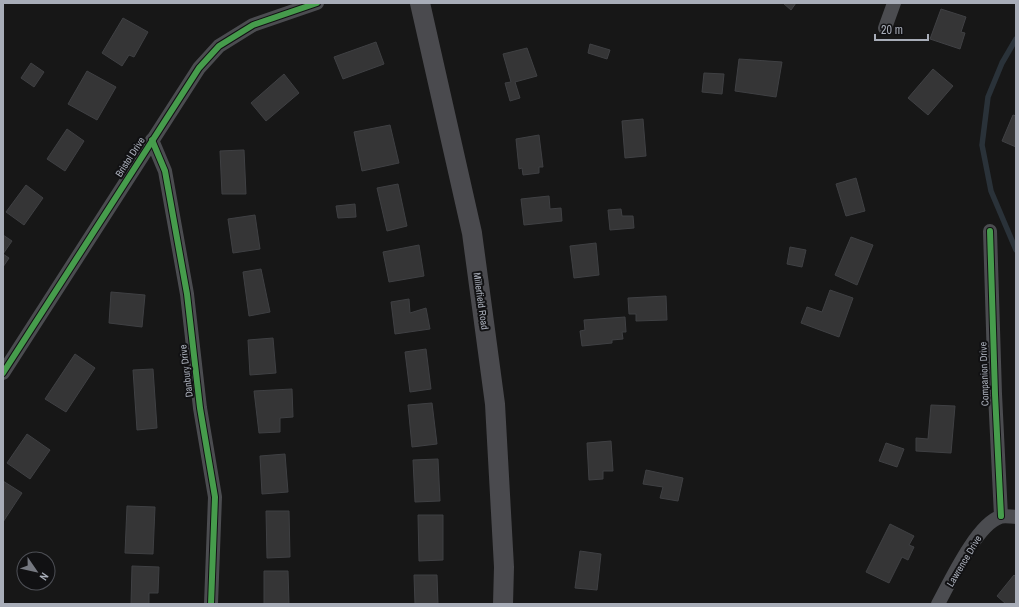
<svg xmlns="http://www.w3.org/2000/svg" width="1019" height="607" viewBox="0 0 1019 607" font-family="'Archivo Narrow',sans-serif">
  <rect width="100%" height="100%" fill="#171717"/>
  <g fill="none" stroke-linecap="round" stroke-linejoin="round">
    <path stroke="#2a3239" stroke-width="5.5" d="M1016 39 1002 63 988 97 982 145 991 191 1016 250"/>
  </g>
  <g fill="#353536" stroke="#3f4043">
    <path d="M783 3H796L791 10Z"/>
    <path d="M941 9 966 17 961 32 965 33 960 49 930 39Z"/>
    <path d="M123 18 148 32 134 57 129 55 122 66 102 53Z"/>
    <path d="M376 42 384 64 343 79 334 57Z"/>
    <path d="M590 44 610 50 607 59 588 53Z"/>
    <path d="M527 48 537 76 515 82 520 98 510 101 505 83 511 82 503 54Z"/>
    <path d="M739 59 782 62 776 97 735 91Z"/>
    <path d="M31 63 44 72 34 87 21 78Z"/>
    <path d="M933 69 953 86 928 115 908 98Z"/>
    <path d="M87 71 116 87 97 120 68 104Z"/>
    <path d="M704 73 724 74 722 94 702 92Z"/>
    <path d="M284 74 299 93 266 121 251 103Z"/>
    <path d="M1013 115 1016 116V147L1002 141Z"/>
    <path d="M643 119 646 156 625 158 622 121Z"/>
    <path d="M390 125 399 163 362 171 354 132Z"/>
    <path d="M67 129 84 141 65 171 47 159Z"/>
    <path d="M539 135 543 167H539V173L523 175 522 168 519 169 516 139Z"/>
    <path d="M243 150H244L246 194H222L220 151Z"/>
    <path d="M856 178 865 211 846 216 836 184Z"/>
    <path d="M398 184 407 226 387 231 377 188Z"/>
    <path d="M26 185 43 198 24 225 6 212Z"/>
    <path d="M549 196 550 209 561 208 562 221 524 225 521 199Z"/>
    <path d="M355 204 356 217 338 218 336 206Z"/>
    <path d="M621 209 622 216H633L634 228 610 230 608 210Z"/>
    <path d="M255 215 260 249 233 253 228 219Z"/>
    <path d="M3 235 12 241 3 254 9 258 3 267Z"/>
    <path d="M851 237 873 245 857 285 835 275Z"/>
    <path d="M596 243 599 275 574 278 570 246Z"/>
    <path d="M419 245 424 276 389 282 383 252Z"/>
    <path d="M790 247 806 250 802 267 787 264Z"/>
    <path d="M261 269 270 312 249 316 243 272Z"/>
    <path d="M830 290 853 298 839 337 801 323 807 307 822 312Z"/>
    <path d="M111 292 145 295 142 327 109 323Z"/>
    <path d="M666 296 667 320 636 321V314H629L628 298Z"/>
    <path d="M409 299 410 313 426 308 430 329 395 334 391 302Z"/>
    <path d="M625 317 626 332H622L623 339 612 340V343L582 346 580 331 585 330 584 320Z"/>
    <path d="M273 338 276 373 250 375 248 340Z"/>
    <path d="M426 349 431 389 410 392 405 352Z"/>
    <path d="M75 354 95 368 66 412 45 399Z"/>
    <path d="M153 369 157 428 137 430 133 370Z"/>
    <path d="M292 389 293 417 280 418V432L259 433 254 391Z"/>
    <path d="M432 403 437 444 412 447 408 405Z"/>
    <path d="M931 405 955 406 951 453 916 451V438L928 439Z"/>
    <path d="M27 434 50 450 30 479 7 463Z"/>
    <path d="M611 441 613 471H603V479L589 480 587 443Z"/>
    <path d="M886 443 904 449 897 467 879 461Z"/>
    <path d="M285 454 288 492 262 494 260 456Z"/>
    <path d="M438 459 440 501 415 502 413 460Z"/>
    <path d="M646 470 683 478 678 501 660 498 663 487 643 484Z"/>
    <path d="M3 481 22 493 3 522Z"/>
    <path d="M127 506 155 507 153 554 125 553Z"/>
    <path d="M266 511H289L290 557 267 558Z"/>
    <path d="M418 515H443V560L419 561Z"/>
    <path d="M890 524 914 536 909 545 914 547 908 560 902 557 889 583 866 572Z"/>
    <path d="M580 551 601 554 597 590 575 588Z"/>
    <path d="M132 566 159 567 158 593H149V604H131Z"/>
    <path d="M264 571H288L289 604H264Z"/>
    <path d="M414 575H437L438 604H415Z"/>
    <path d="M1014 575 1016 577V604H1006L997 596Z"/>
  </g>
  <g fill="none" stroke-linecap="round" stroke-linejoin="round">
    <g stroke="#4b4c50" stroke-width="14">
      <path d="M885 28 894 3"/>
      <path d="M152 140 165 171 187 294 200 408 215 497 211 604"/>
      <path d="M990 231 995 394 1001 516"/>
      <path d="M3 373 199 68 219 46 253 25 317 3"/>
      <path d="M938 604C950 582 977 524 1000 517 1005 515 1011 517 1016 517"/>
    </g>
    <path stroke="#4a4a4e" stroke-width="20" d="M420 3 472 233 495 404 504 567 503 604"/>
    <defs>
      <g id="cycleway">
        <path d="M152 140 165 171 187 294 200 408 215 497 211 604"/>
        <path d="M990 231 995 394 1001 516"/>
        <path d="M3 373 199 68 219 46 253 25 317 3"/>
      </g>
    </defs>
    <use href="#cycleway" stroke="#111113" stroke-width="8"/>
    <use href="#cycleway" stroke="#469c4c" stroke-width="6"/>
  </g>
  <g text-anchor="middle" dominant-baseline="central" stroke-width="4" stroke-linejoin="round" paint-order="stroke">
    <g font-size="10" fill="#a8adb8" stroke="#111113">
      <text transform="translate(130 157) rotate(-57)">Bristol Drive</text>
      <text transform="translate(481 301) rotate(82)">Millerfield Road</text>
      <text transform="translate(186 371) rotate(-97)">Danbury Drive</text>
      <text transform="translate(984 374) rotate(-92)">Companion Drive</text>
      <text transform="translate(964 561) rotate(-59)">Lawrence Drive</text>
    </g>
  </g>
  <rect width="1019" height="607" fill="none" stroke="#a8adb8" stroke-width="8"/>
  <g transform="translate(36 571) rotate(124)"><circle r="19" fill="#111113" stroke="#4d4f55"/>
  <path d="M0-3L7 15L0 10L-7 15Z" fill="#757880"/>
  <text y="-6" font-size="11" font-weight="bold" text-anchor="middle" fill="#a8adb8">N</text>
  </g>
  <path d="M875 34v6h53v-6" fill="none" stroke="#a8adb8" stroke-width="2"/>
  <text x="881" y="34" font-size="12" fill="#a8adb8" stroke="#111113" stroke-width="3" paint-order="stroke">20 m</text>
</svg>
